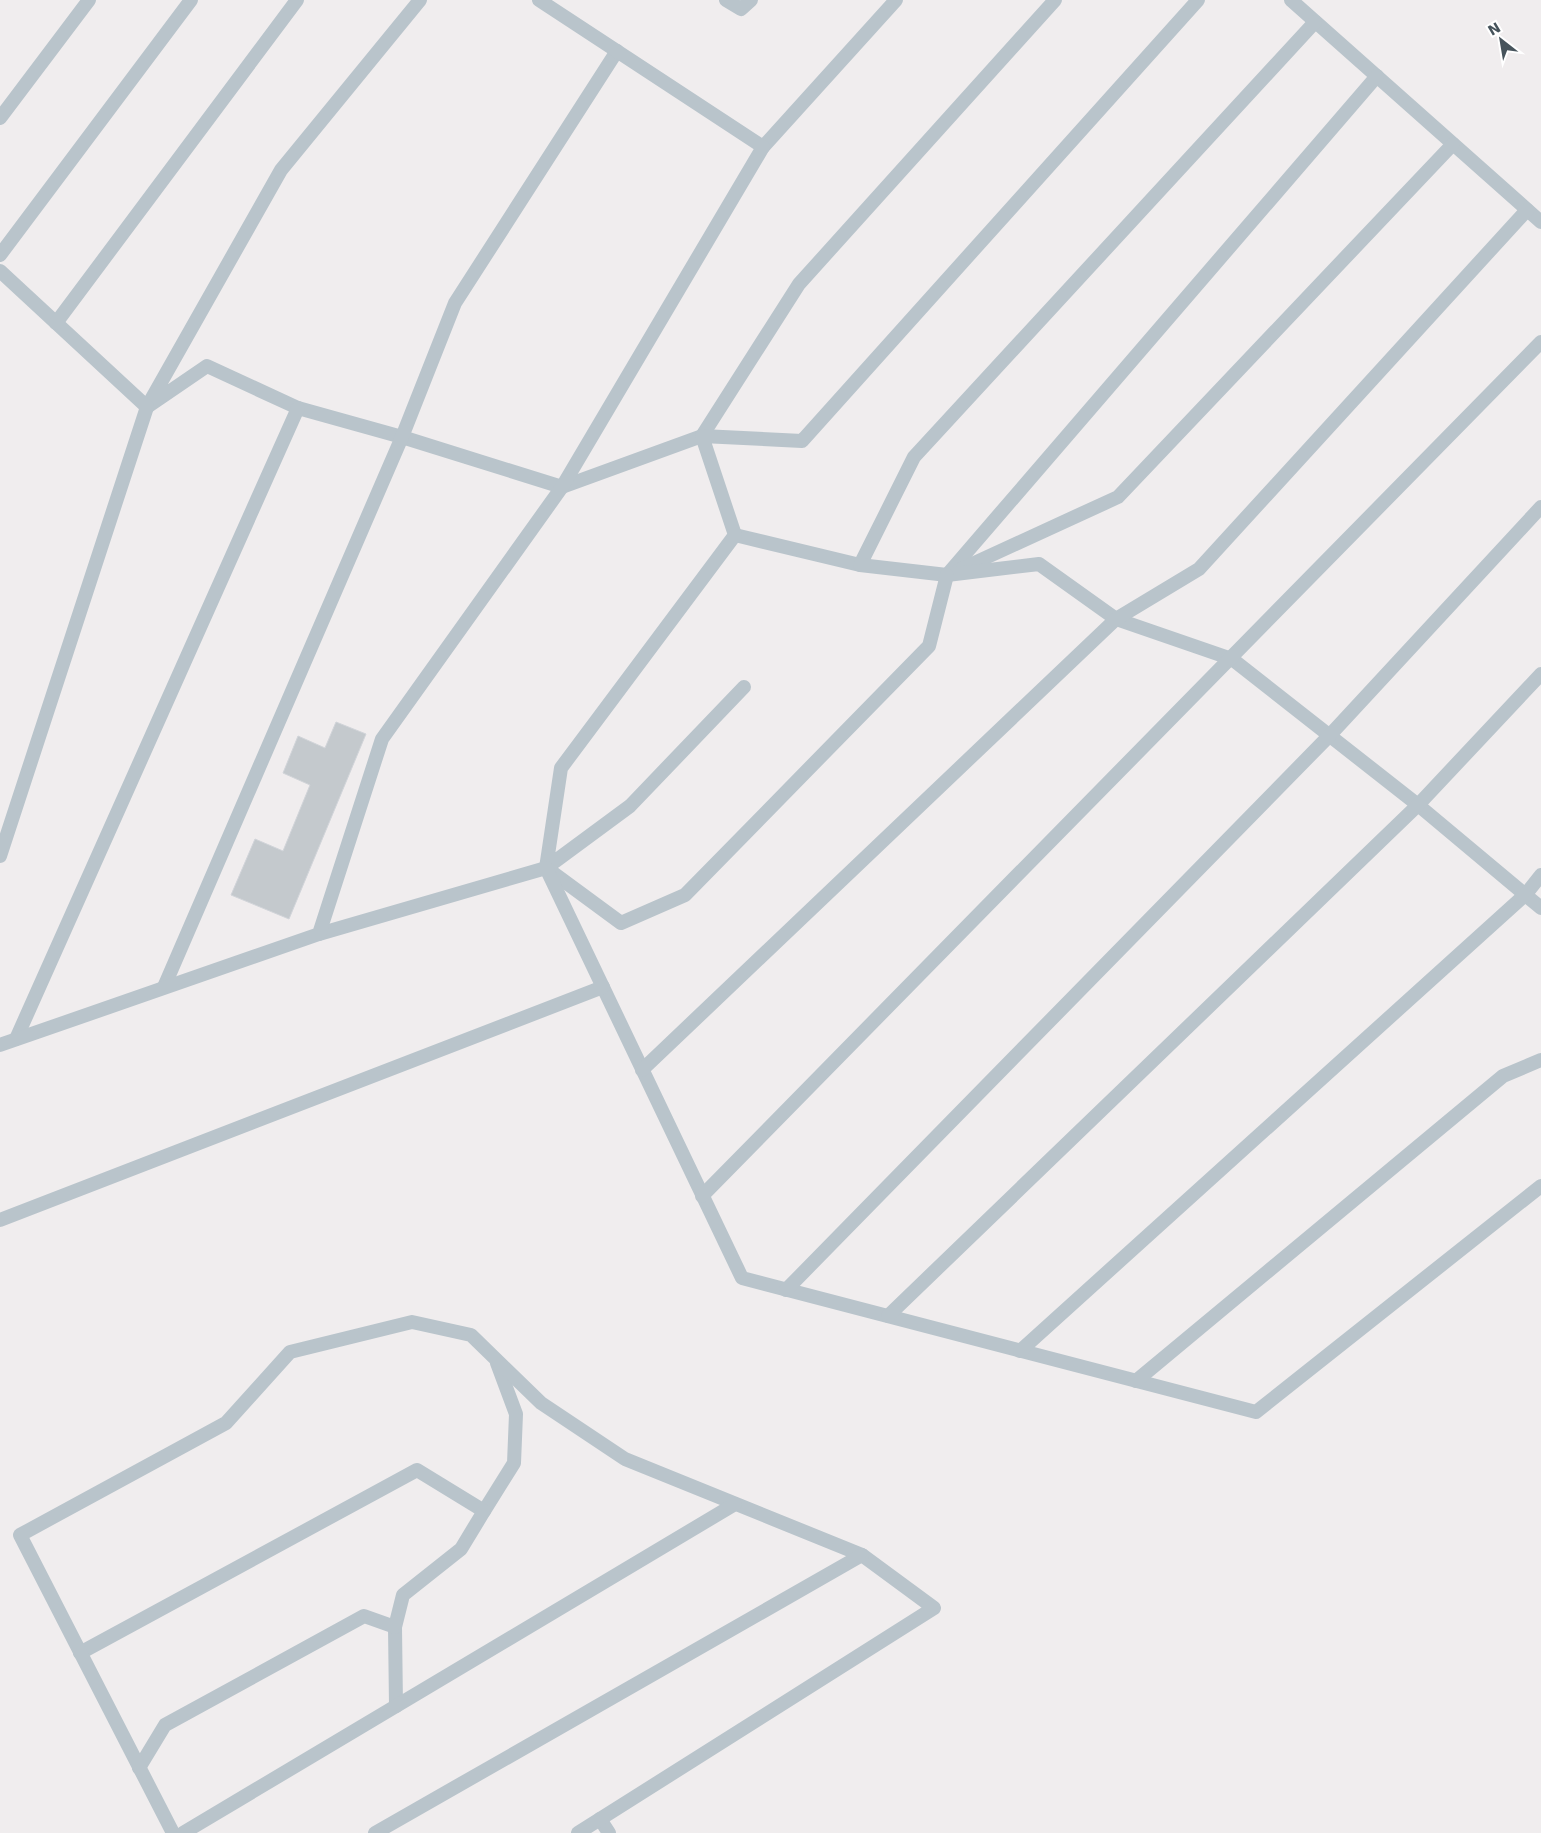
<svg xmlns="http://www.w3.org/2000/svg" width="1541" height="1833" viewBox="0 0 1541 1833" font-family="'DejaVu Sans',sans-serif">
  <rect width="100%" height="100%" fill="#f0edee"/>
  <path fill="#c4c9cd" stroke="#d1d4d9" d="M336 722 366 734 289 919 231 895 255 839 283 851 310 785 283 773 298 736 325 748Z"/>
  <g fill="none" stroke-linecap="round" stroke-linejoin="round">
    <g stroke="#b9c4cb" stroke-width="14">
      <path d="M420 0 281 170 147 407 207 366 298 408 402 437 562 487 702 436 799 284 1055 0"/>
      <path d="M726 0 741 9 751 0"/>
      <path d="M1291 0 1541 222"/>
      <path d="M0 118 89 0"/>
      <path d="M763 147 896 0"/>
      <path d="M0 255 191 0"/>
      <path d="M0 271 147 407 0 856"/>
      <path d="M56 323 297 0"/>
      <path d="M735 535 860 565 914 457 1315 22"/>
      <path d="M860 565 947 575 1377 76"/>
      <path d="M959 570 1118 497 1453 144"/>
      <path d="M947 575 1039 564 1116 619 1232 659 1418 805 1541 908"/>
      <path d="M744 687 630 806 546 868 561 768 735 535 702 436 802 441 1198 0"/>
      <path d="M549 870 621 923 685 895 929 646 947 575"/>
      <path d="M319 934 546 868 742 1278 1256 1412 1541 1186"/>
      <path d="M164 987 402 437 455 303 617 51"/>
      <path d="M16 1039 298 408"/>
      <path d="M0 1045 319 934 382 739 562 487 763 147 539 0"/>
      <path d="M642 1070 1116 619 1199 569 1527 210"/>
      <path d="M702 1196 1541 342"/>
      <path d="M0 1220 603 987"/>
      <path d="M786 1290 1330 735 1541 507"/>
      <path d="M888 1316 1418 805 1541 674"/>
      <path d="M1020 1351 1526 894 1541 875"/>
      <path d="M1136 1381 1503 1076 1541 1060"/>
      <path d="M395 1627 396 1706"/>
      <path d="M80 1653 417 1470 484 1511 514 1463 516 1414 497 1363"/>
      <path d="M139 1768 165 1725 364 1616 395 1627 403 1595 461 1549 484 1511"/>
      <path d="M600 1819 609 1833"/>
      <path d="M173 1833 20 1535 226 1423 290 1352 412 1322 471 1335 541 1403 625 1459 862 1555 934 1608 578 1833"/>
      <path d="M183 1833 735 1504"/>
      <path d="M375 1833 862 1555"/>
    </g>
  </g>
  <g transform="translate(1501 40) rotate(329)" stroke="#ffffff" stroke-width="4" paint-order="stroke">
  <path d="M0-4L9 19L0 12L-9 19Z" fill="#46535b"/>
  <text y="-8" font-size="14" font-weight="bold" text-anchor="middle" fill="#46535b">N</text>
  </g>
</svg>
